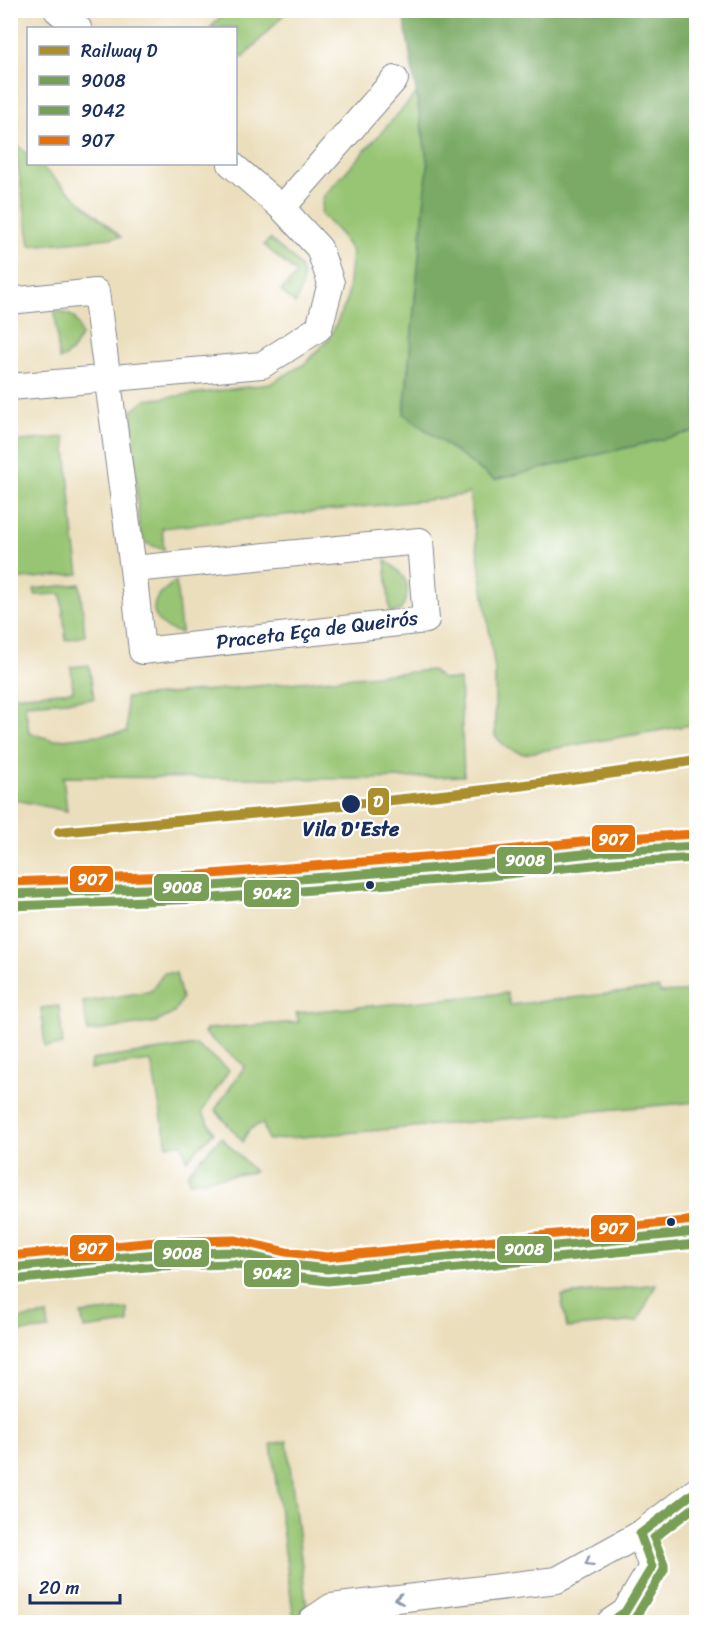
<svg xmlns="http://www.w3.org/2000/svg" width="707" height="1633" viewBox="0 0 707 1633" font-family="Sriracha,sans-serif">
  <rect width="100%" height="100%" fill="#fff"/>
  <filter id="ink" filterUnits="userSpaceOnUse"><feTurbulence type="fractalNoise" baseFrequency=".0167" numOctaves="2"/><feDisplacementMap in="SourceGraphic" scale="12" xChannelSelector="R" yChannelSelector="G"/><feConvolveMatrix kernelMatrix="1 2 1 2 8 2 1 2 1" color-interpolation-filters="sRGB"/></filter>
  <filter id="wash" filterUnits="userSpaceOnUse"><feTurbulence type="fractalNoise" baseFrequency=".008" numOctaves="4" result="noise"/><feDisplacementMap in="SourceGraphic" scale="24" xChannelSelector="R" yChannelSelector="G"/><feGaussianBlur stdDeviation="1.35" result="paint"/><feColorMatrix in="noise" values="0 0 0 0 0 0 0 0 0 0 0 0 0 0 0 0 0 1.4 0 .05"/><feComposite in="paint" operator="in"/></filter>
  <g filter="url(#wash)">
    <rect width="100%" height="100%" fill="#ebdebc"/>
    <g fill="#98c573" stroke="#5a7a68" stroke-width="1.5">
      <path d="M227 10H287V11L243 58 236 51V28H210Z"/>
      <path d="M416 94 428 165 404 414 494 480 696 431V724L523 754 507 748 495 736V671L469 493 464 495 428 500 162 528 164 550 145 543 139 527 132 411 146 400 270 384 306 363 329 339 347 301 352 252 341 235 321 214 323 197Z"/>
      <path d="M10 138 28 155V164H38L121 237 30 246 16 152H11Z"/>
      <path d="M270 239C297 264 313 266 295 304L281 291 297 274 264 245Z"/>
      <path d="M55 311C74 314 77 317 81 336 75 347 71 355 59 360Z"/>
      <path d="M65 437 74 539 79 574 11 580V442Z"/>
      <path d="M385 560C406 575 414 585 401 610L390 613Z"/>
      <path d="M176 581 181 633C165 630 147 618 157 598 160 592 170 586 176 581Z"/>
      <path d="M80 584 85 636 66 640 61 594 35 595 34 589Z"/>
      <path d="M89 665 94 699 25 704 29 733 53 740 127 732 126 698 432 670 442 679 460 680 464 776 369 779 63 777 67 811 11 799V696L73 691 71 667Z"/>
      <path d="M164 973H176L182 999 174 1013 157 1022 88 1032 83 1002 151 991Z"/>
      <path d="M659 988 660 993 696 991V1102L268 1140 263 1124C251 1126 247 1130 243 1142L215 1110 245 1066 204 1033 207 1029 299 1022 296 1013 507 993 510 1005Z"/>
      <path d="M59 1006 63 1045 45 1047 41 1008Z"/>
      <path d="M196 1045 229 1070 202 1112 214 1132 187 1160 182 1144 167 1145 151 1061 90 1069 91 1060Z"/>
      <path d="M221 1137 255 1172 189 1182 188 1172Z"/>
      <path d="M656 1284 638 1321 567 1328 561 1296Z"/>
      <path d="M128 1309V1323L84 1329 81 1314Z"/>
      <path d="M47 1315 49 1329 11 1333V1320Z"/>
      <path d="M287 1441 307 1609 294 1620 271 1444Z"/>
    </g>
    <path fill="#7aaa65" stroke="#4a6c62" stroke-width="1.5" d="M403 11H696V431L494 480 404 414 428 165Z"/>
  </g>
  <g filter="url(#ink)">
    <g fill="none" stroke-linecap="round" stroke-linejoin="round">
      <defs>
        <g id="minor">
          <path d="M57 10 78 28"/>
          <path d="M282 208 395 79"/>
          <path d="M10 301 96 292 133 569 142 651 426 620 420 541 133 569"/>
          <path d="M10 387 262 365 319 328 331 283 319 248 282 208 231 164"/>
          <path d="M10 1268 156 1254 235 1252 284 1264 327 1269 696 1232"/>
          <path d="M311 1622 312 1620 331 1607 557 1580 640 1534 696 1491"/>
          <path d="M610 1622 625 1612 652 1567 640 1534"/>
        </g>
        <path id="tertiary" d="M10 894 200 887 488 864 611 851 696 846"/>
      </defs>
      <use href="#minor" stroke="#83868d" stroke-width="28"/>
      <use href="#tertiary" stroke="#83868d" stroke-width="34"/>
      <use href="#minor" stroke="#fff" stroke-width="26"/>
      <use href="#tertiary" stroke="#fff" stroke-width="32"/>
      <defs>
        <g id="bus-1">
          <path d="M10 894 200 887 488 864 611 851 696 846"/>
          <path d="M10 1268 156 1254 235 1252 284 1264 327 1269 696 1232"/>
          <path d="M610 1622 625 1612 652 1567 640 1534 696 1491"/>
        </g>
        <g id="bus-2">
          <path d="M10 906 201 899 489 876 612 863 696 858"/>
          <path d="M11 1280 157 1266 234 1264 283 1276 328 1281 696 1244"/>
          <path d="M631 1622 635 1618 664 1570V1564L654 1538 696 1506"/>
        </g>
        <g id="bus-3">
          <path d="M10 882 199 875 487 852 610 839 695 834"/>
          <path d="M10 1256 155 1242 235 1240 286 1252 327 1257 695 1220"/>
        </g>
      </defs>
      <use href="#bus-1" stroke="#fff" stroke-width="14"/>
      <use href="#bus-2" stroke="#fff" stroke-width="14"/>
      <use href="#bus-3" stroke="#fff" stroke-width="14"/>
      <use href="#bus-1" stroke="#799f57" stroke-width="9"/>
      <use href="#bus-2" stroke="#799f57" stroke-width="9"/>
      <use href="#bus-3" stroke="#e87209" stroke-width="9"/>
      <defs>
        <path id="rail-1" d="M59 832C272 811 485 796 696 760"/>
      </defs>
      <use href="#rail-1" stroke="#fff" stroke-width="15"/>
      <use href="#rail-1" stroke="#ab8f2d" stroke-width="10"/>
    </g>
    <defs><path id="oneway-chevron" d="M-2-3.5L2.5 0L-2 3.5" fill="none" stroke-width="1.6" stroke-linecap="round" stroke-linejoin="round" transform="scale(1.5)"/></defs>
    <g stroke="#8d97ae">
      <use href="#oneway-chevron" transform="translate(589 1562) rotate(151)"/>
      <use href="#oneway-chevron" transform="translate(399 1599) rotate(173)"/>
    </g>
  </g>
  <g fill="#1b2f5e" stroke="#fff" stroke-width="2">
    <circle cx="351" cy="804" r="10"/>
    <circle cx="370" cy="885" r="5"/>
    <circle cx="671" cy="1222" r="5"/>
  </g>
  <g text-anchor="middle" dominant-baseline="central" stroke-width="4.5" stroke-linejoin="round" paint-order="stroke">
    <g font-size="20" fill="#1b2f5e" stroke="#fff">
      <text transform="translate(317 630) rotate(-7)">Praceta Eça de Queirós</text>
    </g>
    <g font-size="20" font-weight="bold" fill="#1b2f5e" stroke="#fff">
      <text x="351" y="829">Vila D'Este</text>
    </g>
  </g>
  <g stroke="#fff" stroke-width="2">
    <rect x="367" y="787" width="23" height="29" rx="6" fill="#ab8f2d"/>
    <rect x="591" y="824" width="45" height="29" rx="6" fill="#e87209"/>
    <rect x="496" y="846" width="57" height="29" rx="6" fill="#799f57"/>
    <rect x="69" y="865" width="45" height="28" rx="6" fill="#e87209"/>
    <rect x="153" y="873" width="57" height="29" rx="6" fill="#799f57"/>
    <rect x="243" y="879" width="57" height="29" rx="6" fill="#799f57"/>
    <rect x="590" y="1214" width="46" height="29" rx="6" fill="#e87209"/>
    <rect x="69" y="1234" width="46" height="28" rx="6" fill="#e87209"/>
    <rect x="496" y="1235" width="57" height="29" rx="6" fill="#799f57"/>
    <rect x="153" y="1239" width="57" height="29" rx="6" fill="#799f57"/>
    <rect x="243" y="1259" width="57" height="29" rx="6" fill="#799f57"/>
  </g>
  <g font-size="16" text-anchor="middle" font-weight="bold" fill="#fff">
    <text x="378" y="807">D</text>
    <text x="613" y="845">907</text>
    <text x="525" y="866">9008</text>
    <text x="92" y="885">907</text>
    <text x="182" y="893">9008</text>
    <text x="272" y="899">9042</text>
    <text x="613" y="1234">907</text>
    <text x="92" y="1254">907</text>
    <text x="524" y="1255">9008</text>
    <text x="182" y="1259">9008</text>
    <text x="272" y="1279">9042</text>
  </g>
  <rect width="707" height="1633" fill="none" stroke="#fff" stroke-width="36"/>
  <rect x="27" y="27" width="210" height="138" fill="#ffffff" stroke="#a4acbf" stroke-width="1.5"/>
  <rect x="39" y="46" width="30" height="9" fill="#ab8f2d" stroke="#a4acbf" stroke-width="1.5"/>
  <text x="81" y="57" font-size="18" fill="#1b2f5e">Railway D</text>
  <rect x="39" y="76" width="30" height="9" fill="#799f57" stroke="#a4acbf" stroke-width="1.5"/>
  <text x="81" y="87" font-size="18" fill="#1b2f5e">9008</text>
  <rect x="39" y="106" width="30" height="9" fill="#799f57" stroke="#a4acbf" stroke-width="1.5"/>
  <text x="81" y="117" font-size="18" fill="#1b2f5e">9042</text>
  <rect x="39" y="136" width="30" height="9" fill="#e87209" stroke="#a4acbf" stroke-width="1.5"/>
  <text x="81" y="147" font-size="18" fill="#1b2f5e">907</text>
  <path d="M30 1594v9h90v-9" fill="none" stroke="#1b2f5e" stroke-width="3"/>
  <text x="39" y="1594" font-size="18" fill="#1b2f5e" stroke="#ffffff" stroke-width="4.5" paint-order="stroke">20 m</text>
</svg>
